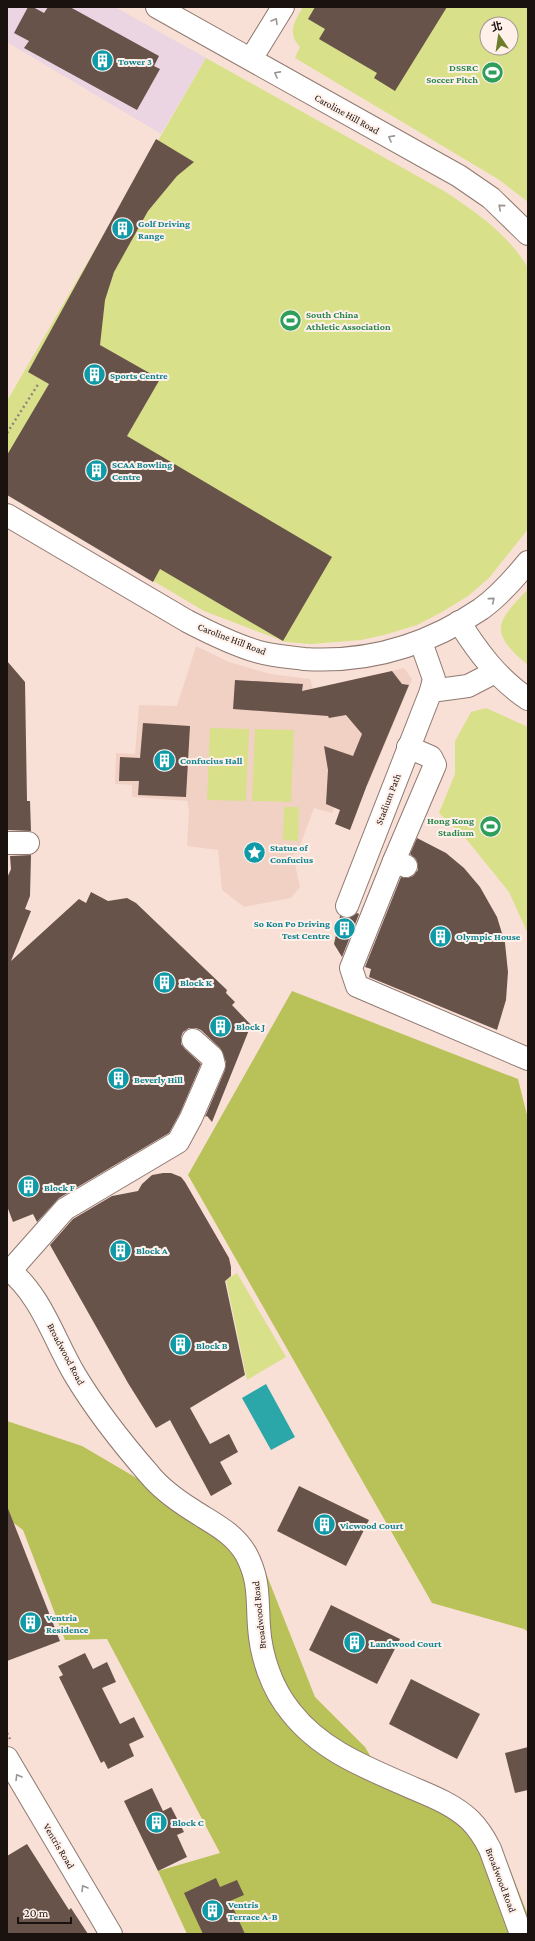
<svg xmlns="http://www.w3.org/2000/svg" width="535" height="1941" viewBox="0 0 535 1941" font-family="'Crimson Pro','Noto Sans TC',serif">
  <rect width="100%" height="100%" fill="#f9e0d6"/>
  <path fill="#ebd5e3" d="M7 7H115L206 58 161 134 7 42Z"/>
  <path fill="#f2d1c5" d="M196 646 229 662 271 674 310 679 313 689 404 668 412 679 368 785 347 778 332 813 314 808 297 854H293L300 887 291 898 244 907 222 890 218 850 187 846 189 810 187 801 132 797V785L115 784 116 753 135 754 139 705 177 706Z"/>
  <g fill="#d8e08a" fill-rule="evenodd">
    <path d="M303 7H528V202L498 179 295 58 300 47C287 33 294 22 303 7ZM487 24H511V48H487Z"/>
    <path d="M206 58 444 191C476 212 509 235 528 268V529L489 578 468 596 442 612 417 625 384 635 361 640 311 644 286 642 204 611 7 494V401Z"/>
    <path d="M528 589V665C487 631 497 622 528 589Z"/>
    <path d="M486 708 528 727V934L509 892 467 840 439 813 455 774V741L471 712Z"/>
    <path d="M210 728 249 729 246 801 207 800Z"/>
    <path d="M255 729 294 730 291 802 252 801Z"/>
    <path d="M284 807H299L298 841 283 840Z"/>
    <path d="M237 1273 286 1357 247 1380 226 1280Z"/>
  </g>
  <g fill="#b9c159">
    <path d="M292 991 518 1079 528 1119V1632L524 1629 432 1603 188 1175Z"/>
    <path d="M7 1421 82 1446 256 1548 315 1697 365 1747 378 1769 505 1857 528 1915V1934H187L158 1871 220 1853 107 1639 65 1640 23 1530 11 1521 7 1520Z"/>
  </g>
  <path fill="#2ba6a9" d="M266 1384 295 1437 271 1450 242 1398Z"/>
  <g fill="#68534b">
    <path d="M28 7H33L44 13 48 7H70L159 56 154 66 160 69 137 110 24 48 29 41 14 33Z"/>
    <path d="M315 7H447L395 91 374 78 377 73 319 39 325 29 308 19Z"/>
    <path d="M156 139 194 162 177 176 148 211 114 272 105 300 100 345 160 379 127 436 332 557 283 641 160 569 153 582 7 495V455L49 384 28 372Z"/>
    <path d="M7 661 25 682 27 801H30L31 831 7 830Z"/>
    <path d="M392 671 402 684 409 685 367 785 350 830 335 824 340 810 326 804 328 770 324 746 353 756 362 734 346 715 329 718 328 716 233 709 235 680 303 684 302 691Z"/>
    <path d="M143 723 190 726 186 797 138 795 139 781H119L120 757 140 758Z"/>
    <path d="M417 838 446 853 464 868 480 887 497 917 505 943 508 972 506 1000 497 1030 369 977 371 969 365 967 401 877 407 878 413 876 418 870V865L416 859 410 854Z"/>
    <path d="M31 855 30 896 25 909 31 911 11 961 79 899 86 903 91 892 108 901 127 898 136 903 227 990 226 993 235 1002 232 1005 251 1025 212 1122 207 1116 205 1117 225 1070 226 1062 220 1048 201 1030 196 1028H189L183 1032 181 1037V1044L185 1049 201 1064 180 1113 169 1133 59 1198 37 1222 33 1214 13 1222 7 1206V878L11 869 10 856Z"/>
    <path d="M357 913 359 914 342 957 334 944 340 916 349 918Z"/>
    <path d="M163 1173H171L181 1177 185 1182 229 1258 231 1267V1276L225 1281 245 1375 190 1408 210 1444 229 1434 238 1452 220 1462 232 1484 211 1496 170 1420 156 1428 128 1383 50 1245 73 1219 112 1196 138 1191 142 1184 152 1175Z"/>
    <path d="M299 1486 369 1520 346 1566 277 1531Z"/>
    <path d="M7 1506 60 1641 7 1661Z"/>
    <path d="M331 1605 400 1639 377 1684 309 1650Z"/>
    <path d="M85 1653 93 1669 107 1662 116 1682 102 1688 120 1724 134 1717 144 1737 129 1744 134 1756 108 1769 104 1761 101 1763 59 1677 63 1675 58 1666Z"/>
    <path d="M411 1679 480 1714 457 1759 389 1724Z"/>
    <path d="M528 1747V1790L515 1793 505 1753Z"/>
    <path d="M152 1788 163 1811 171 1807 184 1832 177 1835 187 1857 158 1871 124 1801Z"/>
    <path d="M27 1844 69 1910 71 1908 88 1934H7V1856Z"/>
    <path d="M216 1878 220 1887 237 1880 244 1895 230 1901 245 1934H203L184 1893Z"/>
  </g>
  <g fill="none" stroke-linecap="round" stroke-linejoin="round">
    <defs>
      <g id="minor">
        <path d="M157 7 459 176 491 198 528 234"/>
        <path d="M251 59 283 7"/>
        <path d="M7 515 187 621C210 633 234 645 259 652 273 656 290 657 304 659 368 663 428 645 481 609 499 596 514 579 528 562"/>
        <path d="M459 622C478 652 498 679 528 699"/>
        <path d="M421 642 434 679 431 691"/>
        <path d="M7 843H28"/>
        <path d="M394 861 351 968 357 986 528 1059"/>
        <path d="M406 866 394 861 435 765 431 757 408 747"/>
        <path d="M347 906 431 691 468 686 495 672"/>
        <path d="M7 1268C42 1296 53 1338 75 1375 96 1410 122 1443 149 1474 161 1489 178 1501 194 1511 214 1524 234 1533 246 1554 260 1580 257 1599 259 1627 261 1657 272 1689 291 1712 322 1752 370 1769 415 1789 434 1797 454 1805 470 1820 478 1828 485 1839 490 1849L521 1934"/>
        <path d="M10 1271 65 1209 178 1142 191 1118 214 1065 212 1057 193 1040"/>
        <path d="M7 1758 111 1934"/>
      </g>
    </defs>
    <use href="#minor" stroke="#8f7970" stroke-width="24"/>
    <g stroke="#94837c" stroke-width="2.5" stroke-dasharray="2 3" stroke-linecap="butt">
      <path d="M7 433 39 383"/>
      <path d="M7 1733 10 1739"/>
    </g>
    <use href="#minor" stroke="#fff" stroke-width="22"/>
  </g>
  <defs><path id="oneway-chevron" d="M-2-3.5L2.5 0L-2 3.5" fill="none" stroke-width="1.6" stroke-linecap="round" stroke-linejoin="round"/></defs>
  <g stroke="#989493">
    <use href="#oneway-chevron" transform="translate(275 21) rotate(-59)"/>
    <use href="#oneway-chevron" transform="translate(277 74) rotate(-151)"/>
    <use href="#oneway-chevron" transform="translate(391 138) rotate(-151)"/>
    <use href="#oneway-chevron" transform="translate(501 207) rotate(-139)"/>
    <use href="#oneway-chevron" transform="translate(492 600) rotate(-40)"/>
    <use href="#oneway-chevron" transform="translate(18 1777) rotate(-121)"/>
    <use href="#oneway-chevron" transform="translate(84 1888) rotate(-121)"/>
  </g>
  <defs>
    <symbol id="building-disc" viewBox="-11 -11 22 22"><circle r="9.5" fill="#0f9aa8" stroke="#fff0ea"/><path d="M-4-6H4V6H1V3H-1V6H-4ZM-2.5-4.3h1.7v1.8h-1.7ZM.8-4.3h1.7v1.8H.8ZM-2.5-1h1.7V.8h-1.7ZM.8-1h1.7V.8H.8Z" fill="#fff"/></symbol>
    <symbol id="stadium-disc" viewBox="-11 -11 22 22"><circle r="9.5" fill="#2e9e5b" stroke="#fff0ea"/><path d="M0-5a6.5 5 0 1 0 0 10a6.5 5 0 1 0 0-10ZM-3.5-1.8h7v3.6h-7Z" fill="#fff"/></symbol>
    <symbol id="sight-disc" viewBox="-11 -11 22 22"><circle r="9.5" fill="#0f9aa8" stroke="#fff0ea"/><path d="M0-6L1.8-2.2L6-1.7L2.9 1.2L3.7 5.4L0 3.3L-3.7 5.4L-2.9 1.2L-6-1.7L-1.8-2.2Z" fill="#fff"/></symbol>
  </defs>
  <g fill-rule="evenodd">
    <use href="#building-disc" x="90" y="48" width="25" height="25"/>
    <use href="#stadium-disc" x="480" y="60" width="25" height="25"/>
    <use href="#building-disc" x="110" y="216" width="25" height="25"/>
    <use href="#stadium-disc" x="278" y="308" width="25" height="25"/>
    <use href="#building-disc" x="82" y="362" width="25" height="25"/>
    <use href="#building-disc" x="84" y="458" width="25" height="25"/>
    <use href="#building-disc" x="152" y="748" width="25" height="25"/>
    <use href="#stadium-disc" x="478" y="814" width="25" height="25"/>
    <use href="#sight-disc" x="242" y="840" width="25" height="25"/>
    <use href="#building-disc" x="332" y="916" width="25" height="25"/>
    <use href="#building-disc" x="428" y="924" width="25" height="25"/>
    <use href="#building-disc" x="152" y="970" width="25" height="25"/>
    <use href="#building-disc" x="208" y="1014" width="25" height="25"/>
    <use href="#building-disc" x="106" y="1066" width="25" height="25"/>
    <use href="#building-disc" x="16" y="1174" width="25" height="25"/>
    <use href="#building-disc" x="108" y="1238" width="25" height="25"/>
    <use href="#building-disc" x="168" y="1332" width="25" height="25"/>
    <use href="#building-disc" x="312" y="1512" width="25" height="25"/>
    <use href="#building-disc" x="18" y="1610" width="25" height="25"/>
    <use href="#building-disc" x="342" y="1630" width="25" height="25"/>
    <use href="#building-disc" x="144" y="1810" width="25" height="25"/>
    <use href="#building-disc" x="200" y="1898" width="25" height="25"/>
  </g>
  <g text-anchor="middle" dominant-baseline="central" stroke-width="4" stroke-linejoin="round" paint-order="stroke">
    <g font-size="10" font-weight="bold" fill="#0d838f" stroke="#fff0ea" text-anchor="start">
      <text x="118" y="61">Tower 3</text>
      <text x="138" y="223">Golf Driving<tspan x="138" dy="12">Range</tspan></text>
      <text x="110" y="375">Sports Centre</text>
      <text x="112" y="464">SCAA Bowling<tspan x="112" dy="12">Centre</tspan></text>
      <text x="180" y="760">Confucius Hall</text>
      <text x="270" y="847">Statue of<tspan x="270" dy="12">Confucius</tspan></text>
      <text x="330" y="923" text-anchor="end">So Kon Po Driving<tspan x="330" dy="12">Test Centre</tspan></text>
      <text x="456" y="936">Olympic House</text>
      <text x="180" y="982">Block K</text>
      <text x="236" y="1026">Block J</text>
      <text x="134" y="1079">Beverly Hill</text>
      <text x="44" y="1187">Block F</text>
      <text x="136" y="1250">Block A</text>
      <text x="196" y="1345">Block B</text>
      <text x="340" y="1525">Vicwood Court</text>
      <text x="46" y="1617">Ventria<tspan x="46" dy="12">Residence</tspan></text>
      <text x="370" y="1643">Landwood Court</text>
      <text x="172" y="1822">Block C</text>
      <text x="228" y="1904">Ventris<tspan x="228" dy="12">Terrace A-B</tspan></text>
    </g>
    <g font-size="10" font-weight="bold" fill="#27864d" stroke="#fff0ea" text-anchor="end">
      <text x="478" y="67">DSSRC<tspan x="478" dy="12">Soccer Pitch</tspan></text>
      <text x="306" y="314" text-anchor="start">South China<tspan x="306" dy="12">Athletic Association</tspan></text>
      <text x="474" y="820">Hong Kong<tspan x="474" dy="12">Stadium</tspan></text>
    </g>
    <g font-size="10" fill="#1a120f" stroke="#fff0ea">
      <text transform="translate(347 114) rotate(29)">Caroline Hill Road</text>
      <text transform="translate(232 639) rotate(21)">Caroline Hill Road</text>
      <text transform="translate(388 799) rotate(-69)">Stadium Path</text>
      <text transform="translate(66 1354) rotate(62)">Broadwood Road</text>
      <text transform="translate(259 1615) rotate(-96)">Broadwood Road</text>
      <text transform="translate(59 1846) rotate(59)">Ventris Road</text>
      <text transform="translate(501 1880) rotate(69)">Broadwood Road</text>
    </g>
  </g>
  <rect width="535" height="1941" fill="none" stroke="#1a120f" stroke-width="16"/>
  <g transform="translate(499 36) rotate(347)"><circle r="19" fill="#fff0ea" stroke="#a39792"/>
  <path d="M0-3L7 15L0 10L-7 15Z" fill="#6d7d2b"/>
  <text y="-6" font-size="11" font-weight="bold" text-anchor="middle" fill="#1a120f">北</text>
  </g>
  <path d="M18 1917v6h53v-6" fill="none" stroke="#1a120f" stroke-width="2"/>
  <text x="24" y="1917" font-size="12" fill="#1a120f" stroke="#fff0ea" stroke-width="3" paint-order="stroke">20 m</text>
</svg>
